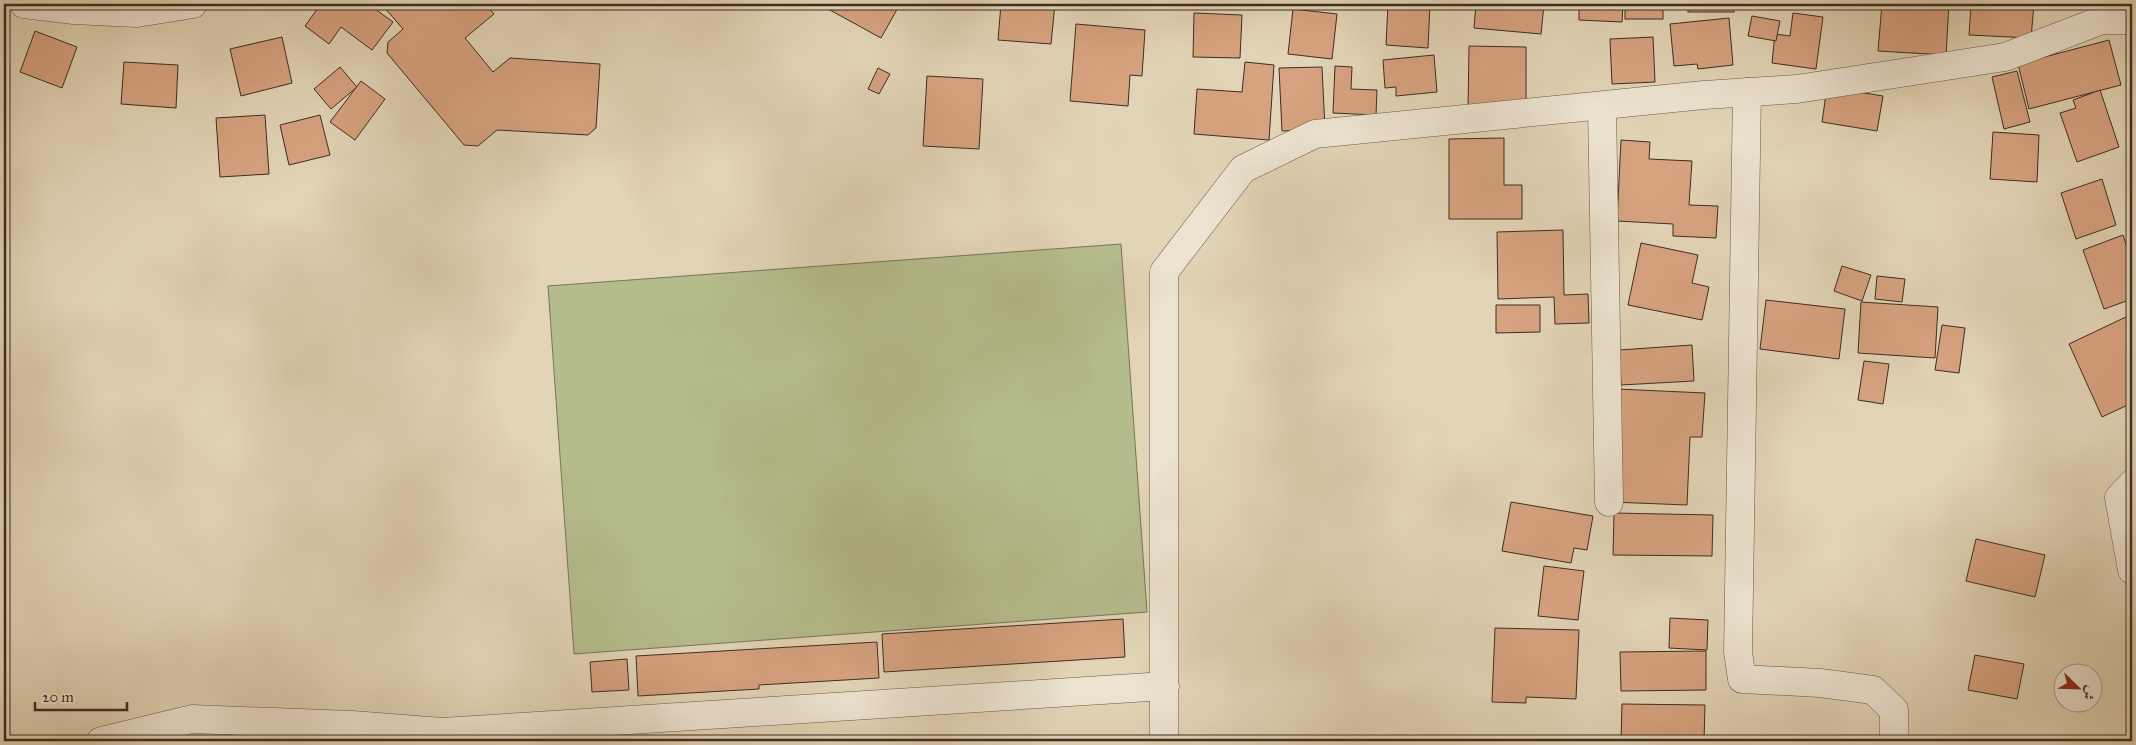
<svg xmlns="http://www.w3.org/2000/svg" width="2136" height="745" viewBox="0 0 2136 745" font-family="'IM FELL Great Primer',Amiri,serif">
  <rect width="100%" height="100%" fill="#e2d4b6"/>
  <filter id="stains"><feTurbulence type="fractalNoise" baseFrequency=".004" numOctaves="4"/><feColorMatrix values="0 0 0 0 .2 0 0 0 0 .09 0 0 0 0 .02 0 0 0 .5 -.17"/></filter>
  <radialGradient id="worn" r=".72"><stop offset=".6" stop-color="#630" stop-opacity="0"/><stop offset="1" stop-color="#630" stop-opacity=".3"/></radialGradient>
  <path fill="#b5bc8c" stroke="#787557" d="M1121 244 1147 612 574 654 548 286Z"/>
  <g fill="#d7a280" stroke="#3c2e22">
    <path d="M321 4H379L375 9 393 22 372 50 341 27 329 44 305 26Z"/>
    <path d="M384 4H485L494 14 465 38 493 72 510 58 600 64 596 128 588 135 497 130 478 146 464 145 387 53 388 42 403 29 384 7Z"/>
    <path d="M819 4H900L881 38Z"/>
    <path d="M1001 4H1055L1051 44 998 40Z"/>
    <path d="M1388 4H1430L1428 48 1386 45Z"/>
    <path d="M1476 4H1544L1541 34 1474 28Z"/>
    <path d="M1579 4H1623L1622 22 1579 20Z"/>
    <rect x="1625" y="4" width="38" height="15"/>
    <rect x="1688" y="4" width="46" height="8"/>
    <path d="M1782 4H1828V6Z"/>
    <path d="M1882 4 1922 5V4H1949L1946 55 1878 51Z"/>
    <path d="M1971 4H2034L2031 38 1969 35Z"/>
    <path d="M1293 9 1337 14 1332 59 1288 54Z"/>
    <path d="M1194 13 1242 15 1240 58 1193 57Z"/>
    <path d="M1793 13 1823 17 1816 69 1772 63 1775 34 1790 36Z"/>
    <path d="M1752 16 1780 21 1776 41 1748 36Z"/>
    <path d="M1729 18 1733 65 1698 69 1697 64 1674 66 1670 24Z"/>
    <path d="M1076 24 1145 30 1142 76 1130 75 1128 106 1070 101Z"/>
    <path d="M35 31 77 47 62 88 20 72Z"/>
    <path d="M282 37 292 83 241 96 230 49Z"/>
    <path d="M1653 37 1655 82 1612 84 1610 39Z"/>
    <path d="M2109 40 2121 85 2029 109 2018 64Z"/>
    <path d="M1469 46 1526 47V111H1468Z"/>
    <path d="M1434 55 1437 92 1396 96V87L1385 88 1383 60Z"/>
    <path d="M124 62 178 65 176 108 121 104Z"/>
    <path d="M1245 62 1274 65 1269 140 1194 134 1197 89 1242 92Z"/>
    <path d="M1335 66 1352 67 1351 89 1377 90 1376 115 1333 113Z"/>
    <path d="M340 67 357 87 331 109 314 89Z"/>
    <path d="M1322 67 1325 129 1282 131 1279 68Z"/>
    <path d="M878 68 890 74 879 94 868 89Z"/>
    <path d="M2017 71 2030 122 2004 129 1992 77Z"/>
    <path d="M927 76 983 79 979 149 923 146Z"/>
    <path d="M361 81 385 99 355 140 330 122Z"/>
    <path d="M1827 87 1883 96 1877 131 1822 122Z"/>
    <path d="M2100 90 2119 147 2077 162 2060 113 2076 108 2073 100Z"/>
    <path d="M265 115 269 174 220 177 216 118Z"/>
    <path d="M320 115 330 155 289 165 280 125Z"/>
    <path d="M1993 132 2039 135 2037 182 1990 179Z"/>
    <path d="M1504 138V185H1522V219H1449V139Z"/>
    <path d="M1621 140 1650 142 1649 159 1692 161 1689 205 1718 206 1716 238 1673 236V224L1617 221Z"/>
    <path d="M2102 179 2116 225 2076 239 2061 193Z"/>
    <path d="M1563 230 1564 295 1588 294 1589 323 1555 324 1554 297 1498 299 1497 232Z"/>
    <path d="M2123 235 2130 256 2132 255V299L2104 309 2083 250Z"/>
    <path d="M1641 243 1698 255 1692 283 1709 287 1702 320 1628 305Z"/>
    <path d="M1842 266 1871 275 1862 301 1834 291Z"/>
    <path d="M1877 276 1905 279 1902 302 1875 299Z"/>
    <path d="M1766 300 1845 309 1839 359 1760 349Z"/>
    <path d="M1861 302 1938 307 1935 358 1858 353Z"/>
    <path d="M1496 305H1540V332L1496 333Z"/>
    <path d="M2132 314V403L2102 417 2069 344Z"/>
    <path d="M1942 325 1965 328 1959 373 1935 370Z"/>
    <path d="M1692 345 1694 381 1621 385 1619 350Z"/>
    <path d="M1864 361 1889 364 1883 404 1858 400Z"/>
    <path d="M1617 389 1705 393 1702 437H1690L1687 505 1611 502Z"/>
    <path d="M1511 502 1593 516 1587 550 1574 548 1571 563 1502 551Z"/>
    <path d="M1614 513 1713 515 1712 556 1613 555Z"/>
    <path d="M1976 539 2045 555 2035 597 1966 581Z"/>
    <path d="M1544 566 1584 571 1578 620 1538 616Z"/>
    <path d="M1670 618 1708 620 1707 650 1669 648Z"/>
    <path d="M1123 619 1125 657 884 672 882 634Z"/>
    <path d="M1495 628 1579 630 1576 699 1526 697V703L1492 702Z"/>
    <path d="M877 642 879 678 759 685V689L638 696 636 656Z"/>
    <path d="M1706 651V690L1621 691 1620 652Z"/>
    <path d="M1975 655 2024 664 2017 699 1968 690Z"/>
    <path d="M627 659 629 690 592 692 590 662Z"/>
    <path d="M1622 704 1705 705 1704 741H1621Z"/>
  </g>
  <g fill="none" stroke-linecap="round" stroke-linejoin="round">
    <defs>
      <g id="minor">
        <path d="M24 4 74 10 137 13 193 4"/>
        <path d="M1747 92 1738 652 1742 679 1820 683 1873 690 1894 710V741"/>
        <path d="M1602 107 1609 502"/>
        <path d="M2132 484 2119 498 2132 570"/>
        <path d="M101 741 192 719 352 725 442 732 1165 686"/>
        <path d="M1164 741V272L1243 169 1315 134 1704 95 1797 89 2005 57 2102 20H2132"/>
      </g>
    </defs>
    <use href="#minor" stroke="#665847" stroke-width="29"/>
    <use href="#minor" stroke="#ece3d0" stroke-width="28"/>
  </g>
  <rect width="2136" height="745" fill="none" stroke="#e2d4b6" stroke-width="20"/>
  <rect x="5" y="5" width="2126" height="735" fill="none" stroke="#3c2e22" stroke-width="2.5"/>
  <rect x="10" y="10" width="2116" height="725" fill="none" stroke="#3c2e22"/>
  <g transform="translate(2078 688) rotate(113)"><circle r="24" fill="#ece3d0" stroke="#a69b8a"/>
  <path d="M0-4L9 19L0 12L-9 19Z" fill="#8f2418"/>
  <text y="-8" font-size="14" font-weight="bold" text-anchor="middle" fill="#3c2e22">ش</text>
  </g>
  <path d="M35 702v8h92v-8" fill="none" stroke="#3c2e22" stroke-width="2.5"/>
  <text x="42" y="702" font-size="15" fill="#3c2e22" stroke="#ece3d0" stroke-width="4" paint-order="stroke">20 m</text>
  <rect width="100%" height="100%" filter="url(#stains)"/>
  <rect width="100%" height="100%" fill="url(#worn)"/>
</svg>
